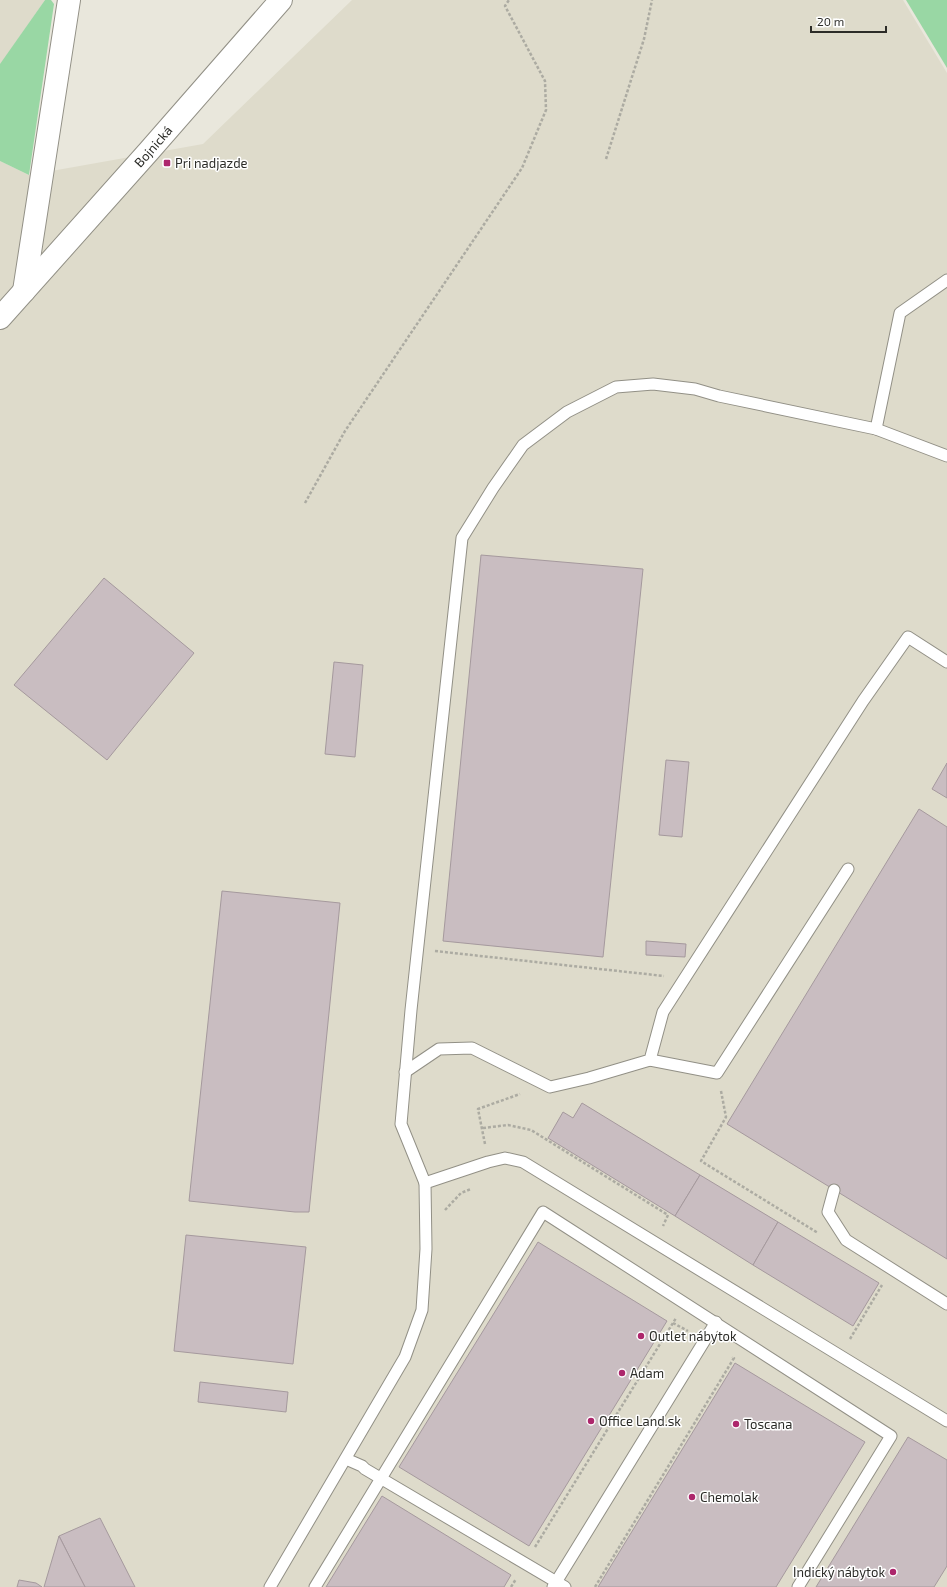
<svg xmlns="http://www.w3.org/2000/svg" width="947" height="1587" viewBox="0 0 947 1587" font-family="'Exo 2',sans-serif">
  <rect width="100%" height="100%" fill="#e9e7dc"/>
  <g fill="#dedbcb">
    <path d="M0 0H45L0 65Z"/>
    <path d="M352 0H903L947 73V1587H0V161L29 175 203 144Z"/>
  </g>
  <g fill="#99d7a4">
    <path d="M45 0H51L54 4 29 175 0 161V64Z"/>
    <path d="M906 0H947V68Z"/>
  </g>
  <g fill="#c9bdc1" stroke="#a5999d">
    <path d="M481 555 643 569 603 957 443 941Z"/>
    <path d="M104 578 194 653 107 760 14 685Z"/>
    <path d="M334 662 363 665 355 757 325 754Z"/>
    <path d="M666 760 689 762 682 837 659 835Z"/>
    <path d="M947 763V798L932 789Z"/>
    <path d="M919 809 947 827V1259L727 1124Z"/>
    <path d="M222 891 340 903 309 1212H295L189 1201Z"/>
    <path d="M646 941 686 944 685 957 646 955Z"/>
    <path d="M582 1103 700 1175 675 1216 548 1138 563 1112 573 1118Z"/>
    <path d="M700 1175 778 1222 753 1265 675 1216Z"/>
    <path d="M778 1222 879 1283 853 1326 753 1265Z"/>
    <path d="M186 1235 306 1247 293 1364 174 1351Z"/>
    <path d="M538 1242 667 1321 529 1546 399 1467Z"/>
    <path d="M735 1363 865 1442 776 1587H598Z"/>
    <path d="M200 1382 288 1392 286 1412 198 1402Z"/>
    <path d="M908 1437 947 1460V1566L934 1587H816Z"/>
    <path d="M382 1496 511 1575 504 1587H326Z"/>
    <path d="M100 1518 135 1587H85L59 1536Z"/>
    <path d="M59 1536 85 1587H44Z"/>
    <path d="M19 1580 36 1583 42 1587H17Z"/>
  </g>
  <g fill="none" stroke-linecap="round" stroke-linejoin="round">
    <defs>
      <g id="lane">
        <path d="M876 429 900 313 947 280"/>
        <path d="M650 1060 717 1073 848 869"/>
        <path d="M405 1072 439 1049 472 1048 550 1087 589 1078 650 1060 663 1012 863 701 908 637 947 662"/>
        <path d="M425 1183 401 1124 411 1010 462 538 493 488 523 445 567 412 616 387 653 384 695 389 719 396 876 429 947 456"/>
        <path d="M834 1190 828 1212 846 1240 947 1304"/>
        <path d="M346 1459 362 1466 365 1469 565 1587"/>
        <path d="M270 1587 405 1357 422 1310 426 1249 425 1183 488 1162 505 1158 523 1162 947 1421"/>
        <path d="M315 1587 543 1212 891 1436 798 1587"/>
        <path d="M553 1587 716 1322"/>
      </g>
      <g id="street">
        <path d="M24 291 69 0"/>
        <path id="s1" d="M0 318 149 151 281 0"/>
      </g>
    </defs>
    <use href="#lane" stroke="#929086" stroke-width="13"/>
    <use href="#street" stroke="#929086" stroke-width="24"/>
    <g stroke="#acaba2" stroke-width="2.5" stroke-dasharray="3 2" stroke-linecap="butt">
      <path d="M606 159 644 39 652 0"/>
      <path d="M305 503 345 431 522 168 546 110 545 81 505 6 509 0"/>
      <path d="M435 951 664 976"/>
      <path d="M721 1091 726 1117 701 1161 818 1233"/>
      <path d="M483 1128 508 1125 531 1130 668 1215 663 1226"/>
      <path d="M485 1144 478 1109 520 1094"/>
      <path d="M445 1210 461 1193 471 1189"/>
      <path d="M673 1323 688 1331"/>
      <path d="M850 1339 882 1285"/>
      <path d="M535 1547 676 1318"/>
      <path d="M511 1587 516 1579"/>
      <path d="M595 1587 734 1358 732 1357"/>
    </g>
    <use href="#lane" stroke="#fff" stroke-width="11"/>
    <use href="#street" stroke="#fff" stroke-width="22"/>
  </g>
  <g fill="#ad266c" stroke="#fff" stroke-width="1.5">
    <rect x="163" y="159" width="8" height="8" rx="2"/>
    <circle cx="641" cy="1336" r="4"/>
    <circle cx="622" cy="1373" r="4"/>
    <circle cx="591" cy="1421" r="4"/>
    <circle cx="736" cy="1424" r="4"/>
    <circle cx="692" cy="1497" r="4"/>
    <circle cx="893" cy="1572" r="4"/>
  </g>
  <g text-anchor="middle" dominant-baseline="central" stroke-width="3" stroke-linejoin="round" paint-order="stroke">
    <g font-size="13" fill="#2c2c28" stroke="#fff">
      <text stroke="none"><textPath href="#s1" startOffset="230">Bojnická</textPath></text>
    </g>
    <g font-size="13" fill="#2c2c28" stroke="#fff" text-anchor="start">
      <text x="175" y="163">Pri nadjazde</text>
      <text x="649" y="1336">Outlet nábytok</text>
      <text x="630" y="1373">Adam</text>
      <text x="599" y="1421">Office Land.sk</text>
      <text x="744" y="1424">Toscana</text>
      <text x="700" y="1497">Chemolak</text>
      <text x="885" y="1572" text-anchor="end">Indický nábytok</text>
    </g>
  </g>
  <path d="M811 26v6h75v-6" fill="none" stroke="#2c2c28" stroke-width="2"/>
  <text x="817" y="26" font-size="12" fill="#2c2c28" stroke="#ffffff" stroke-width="3" paint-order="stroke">20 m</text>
</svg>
